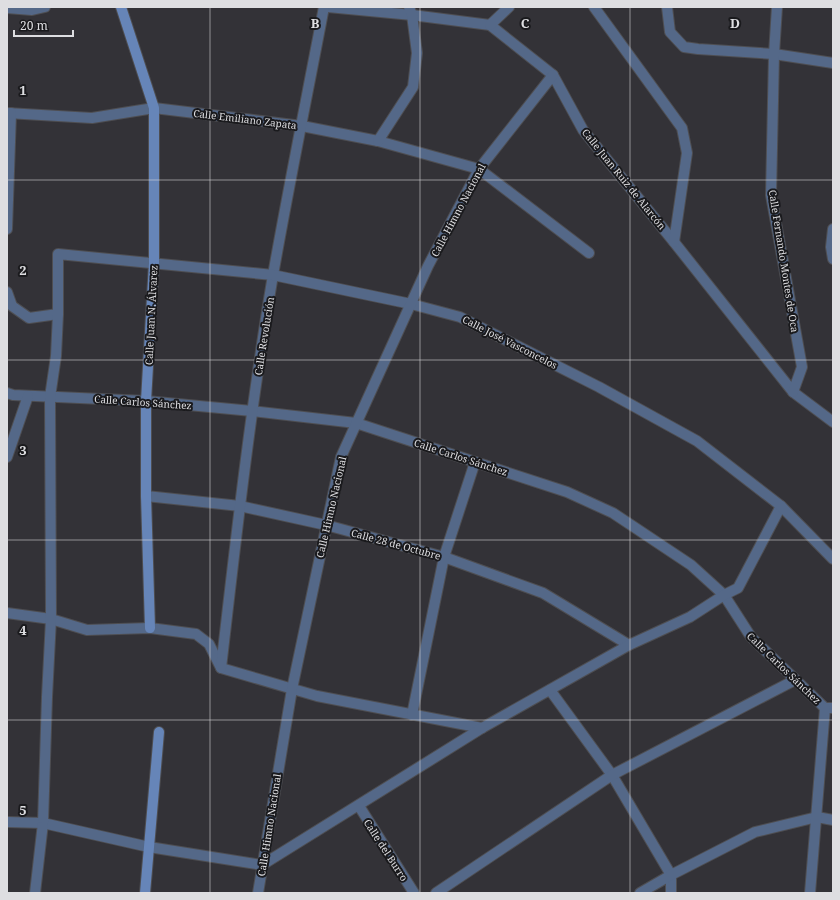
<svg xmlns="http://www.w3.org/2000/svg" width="840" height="900" viewBox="0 0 840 900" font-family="'Noto Serif',serif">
  <rect width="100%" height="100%" fill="#333237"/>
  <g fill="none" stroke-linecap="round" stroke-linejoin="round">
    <defs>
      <g id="street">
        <path d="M328 7 412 15 490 25 553 75 583 130 674 242 793 392 833 422"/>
        <path d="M594 7 682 128 687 153 674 242"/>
        <path d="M667 7 670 32 684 47 698 49 774 54 833 63"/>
        <path d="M777 7 774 54 771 195 802 367 793 392"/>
        <path d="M7 8 32 10 45 7"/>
        <path d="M490 25 509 7"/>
        <path d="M7 113 92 118 154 108 302 126 378 141 479 169 589 253"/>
        <path d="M378 141 413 87 417 53 412 15 409 7"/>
        <path d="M7 229 11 113"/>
        <path d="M833 229 831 247 833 259"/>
        <path d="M7 292 12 306 29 318 58 314"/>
        <path d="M7 393 13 395 146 401 252 411 356 423 567 492 613 513 691 565 724 595 751 637 825 708H833"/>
        <path d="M7 457 28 396"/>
        <path d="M146 496 240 506 326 525 444 557 543 593 629 645"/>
        <path d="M7 613 51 619 87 630 150 628 196 634 209 644 221 668 317 696 482 728"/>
        <path d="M221 668C236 537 251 405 273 275 289 185 307 96 324 7"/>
        <path d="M550 690 612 775 671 875V893"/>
        <path d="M412 715 444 557 475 462"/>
        <path d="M359 806 414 893"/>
        <path d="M7 822 43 823 149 847 262 865 482 728 629 645 690 617 724 595 738 588 781 506"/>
        <path d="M35 893 43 823 47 697 51 619 50 397 56 356 58 314V254L273 275 411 304 460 317 599 387 697 441 781 506 833 559"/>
        <path d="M258 893 292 689 341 457 428 266 479 169 553 75"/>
        <path d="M436 893 612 775 795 680"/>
        <path d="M640 893 671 875 755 832 817 817 833 820"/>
        <path d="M810 893 825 708"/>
      </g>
      <g id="secondary">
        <path d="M121 7 154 108V263L146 401V496L150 628"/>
        <path d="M145 893 159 732"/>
      </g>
    </defs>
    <use href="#street" stroke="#4e4e52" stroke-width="12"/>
    <use href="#secondary" stroke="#4e4e52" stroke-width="12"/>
    <use href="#street" stroke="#546888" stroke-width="10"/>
    <use href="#secondary" stroke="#6685b8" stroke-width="10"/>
  </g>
  <path fill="none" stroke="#dedee1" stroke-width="1" stroke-opacity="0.55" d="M210 7V893M420 7V893M630 7V893M7 180H833M7 360H833M7 540H833M7 720H833"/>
  <g text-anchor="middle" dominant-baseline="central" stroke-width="4" stroke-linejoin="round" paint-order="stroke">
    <g font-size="10" fill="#dedee1" stroke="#1a1a1d">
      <text transform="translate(245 119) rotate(7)">Calle Emiliano Zapata</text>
      <text transform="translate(624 179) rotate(51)">Calle Juan Ruiz de Alarcón</text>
      <text transform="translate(458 210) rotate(-62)">Calle Himno Nacional</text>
      <text transform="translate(784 261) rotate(81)">Calle Fernando Montes de Oca</text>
      <text transform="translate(151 315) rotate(-87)">Calle Juan N. Álvarez</text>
      <text transform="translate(264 336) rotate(-81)">Calle Revolución</text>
      <text transform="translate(510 342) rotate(27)">Calle José Vasconcelos</text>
      <text transform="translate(143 402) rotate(4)">Calle Carlos Sánchez</text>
      <text transform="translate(461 457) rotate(18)">Calle Carlos Sánchez</text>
      <text transform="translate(331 507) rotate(-77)">Calle Himno Nacional</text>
      <text transform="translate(396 544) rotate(15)">Calle 28 de Octubre</text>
      <text transform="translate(784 668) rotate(44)">Calle Carlos Sánchez</text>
      <text transform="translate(269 825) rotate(-81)">Calle Himno Nacional</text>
      <text transform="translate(386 850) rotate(57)">Calle del Burro</text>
    </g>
  </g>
  <g font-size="13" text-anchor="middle" font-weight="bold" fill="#dedee1" stroke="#1a1a1d" stroke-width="4" stroke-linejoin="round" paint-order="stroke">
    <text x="315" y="28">B</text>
    <text x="525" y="28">C</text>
    <text x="735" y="28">D</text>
    <text x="23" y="95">1</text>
    <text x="23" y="275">2</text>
    <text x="23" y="455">3</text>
    <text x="23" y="635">4</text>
    <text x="23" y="815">5</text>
  </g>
  <rect width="840" height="900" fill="none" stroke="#dedee1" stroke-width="16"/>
  <path d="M14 30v6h59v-6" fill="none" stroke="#dedee1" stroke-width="2"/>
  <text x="20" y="30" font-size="12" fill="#dedee1" stroke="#1a1a1d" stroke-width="3" paint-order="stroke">20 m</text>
</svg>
